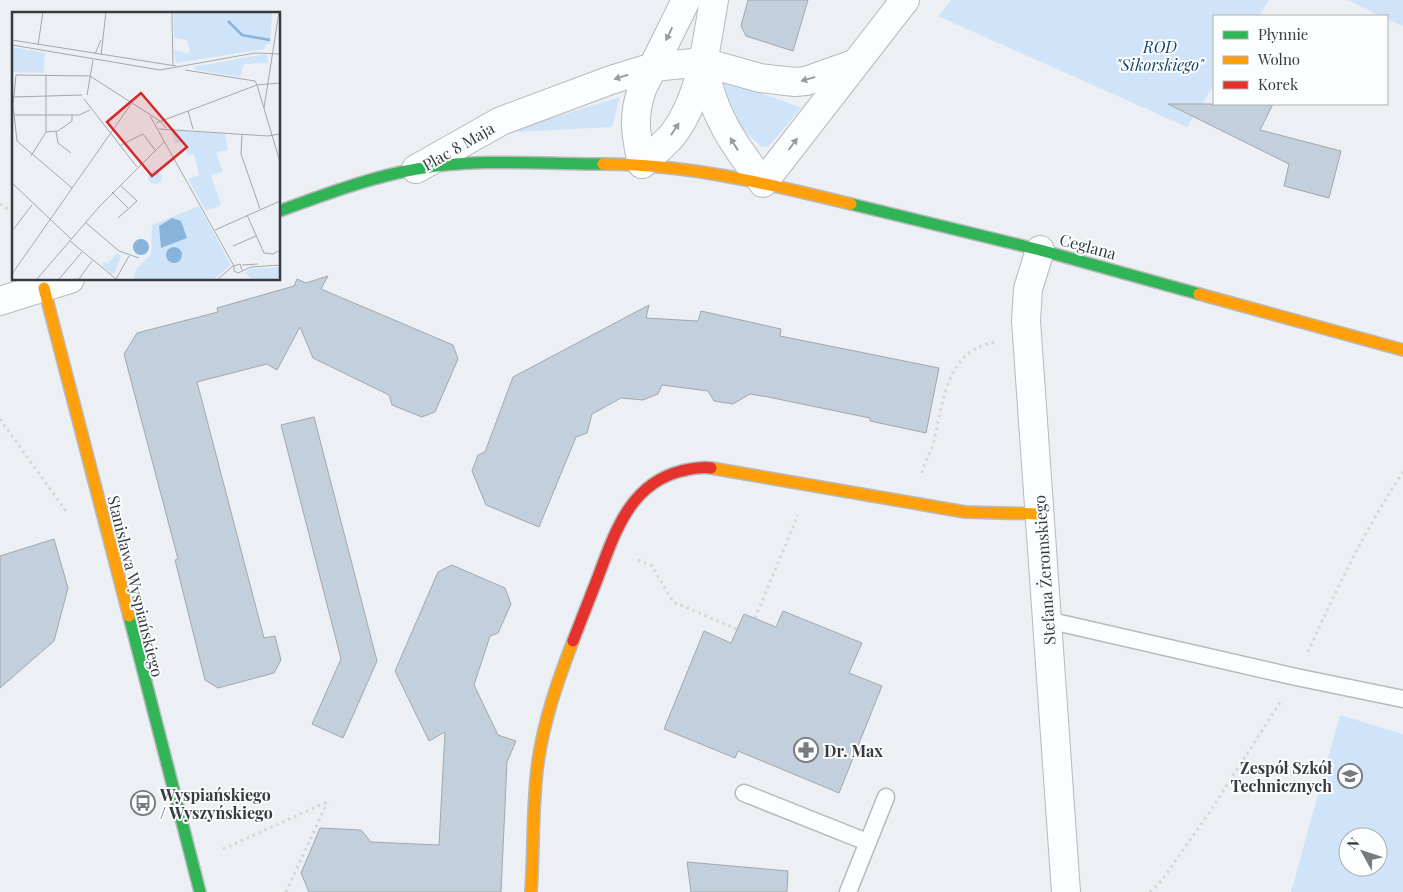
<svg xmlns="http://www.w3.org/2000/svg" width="1403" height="892" viewBox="0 0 1403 892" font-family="'Playfair Display',serif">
  <rect width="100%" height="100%" fill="#ecf0f5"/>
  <g fill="#cfe4f9" fill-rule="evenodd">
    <path d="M951 0H1269L1259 16H1214V85L1187 127 938 16Z"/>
    <path d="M1347 0H1403V26L1387 19V16H1381Z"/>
    <path d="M724 80 794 105 801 108 768 147H762C739 129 729 109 719 82Z"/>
    <path d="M620 97 612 127 518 132V128L523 127Z"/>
    <path d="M1340 715 1403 734V892H1291ZM1348 837H1378V867H1348Z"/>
  </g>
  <g fill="#c2cfdc" stroke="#a4a7ab">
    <path d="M748 0H808L793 51 746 36 741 26Z"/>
    <path d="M1168 104H1273L1260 130 1341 151 1329 198 1284 186 1289 164Z"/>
    <path d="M328 276 321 289 453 345 458 359 435 412 422 417 392 405 389 395 313 358 300 327 277 370 267 364 197 382 264 638 275 636 281 660 274 673 218 688 205 680 175 560 178 559 124 354 137 333 218 312 217 308 294 286 297 279 306 283Z"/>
    <path d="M649 305 646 318 698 321 701 311 781 329 780 336 939 368 926 433 870 421V418L768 397 750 394 733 404 714 401 708 391 662 385 658 394 643 400 621 398 592 414 587 433 576 437 539 527 486 505 472 471 478 455 485 452 513 377Z"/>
    <path d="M314 417 377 661 343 738 312 724 341 659 281 425Z"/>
    <path d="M54 539 68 588 54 641 0 688V556Z"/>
    <path d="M452 565 505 588 511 604 498 633 490 636 474 685 498 735 516 741 507 762 501 892H309L301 873 320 828 361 830 371 842 439 845 445 732 429 741 395 671 438 572Z"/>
    <path d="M783 611 862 643 849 673 882 686 839 793 738 751 735 758 664 729 704 631 731 643 744 614 776 627Z"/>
    <path d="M687 862 788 871 787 892H691Z"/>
  </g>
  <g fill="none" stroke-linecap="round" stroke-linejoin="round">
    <defs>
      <g id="lane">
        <path d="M1047 620 1296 677 1403 699"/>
        <path d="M744 793 867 842"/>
        <path d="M848 892 886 797"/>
      </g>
      <g id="street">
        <path d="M703 62C712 114 732 142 763 183L905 0"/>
        <path d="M642 164C651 156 661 147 670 138 701 101 706 45 714 0"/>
        <path d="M642 164C636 135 632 118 642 89L686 0"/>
        <path d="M416 169 501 121 611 80 653 67 703 62 760 78 795 82 806 81 854 64"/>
        <path d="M1040 250 1028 289 1026 321 1066 892"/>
        <path d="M0 301 70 279"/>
      </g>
      <g id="fast">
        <path d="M851 204 1040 250 1199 294"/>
        <path d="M279 211C324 195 370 177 417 169 478 158 542 164 603 164"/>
        <path d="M129 616 200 892"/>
      </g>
      <g id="slow">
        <path d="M603 164C688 164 768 184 851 204"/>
        <path d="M44 288 129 616"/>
        <path d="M1199 294 1403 350"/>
        <path d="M711 468 965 512 1040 514"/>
        <path d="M531 892C534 849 532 805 538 762 544 720 558 680 573 641"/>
      </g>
      <path id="jam" d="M573 641C581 620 590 598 598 577 615 532 630 484 681 471 691 469 701 466 711 468"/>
    </defs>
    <use href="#lane" stroke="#b6babd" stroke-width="19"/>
    <use href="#street" stroke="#b6babd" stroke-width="30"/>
    <use href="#fast" stroke="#b6babd" stroke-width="14"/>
    <use href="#slow" stroke="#b6babd" stroke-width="14"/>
    <use href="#jam" stroke="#b6babd" stroke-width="14"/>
    <g stroke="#d5d6d7" stroke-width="3" stroke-dasharray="2.5 4" stroke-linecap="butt">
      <path d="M0 204 14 213"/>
      <path d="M0 419 68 514"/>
      <path d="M922 473C924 462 930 454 933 444 944 404 944 350 996 342"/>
      <path d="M638 560 652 566 673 602 737 629"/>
      <path d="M755 618 798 515"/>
      <path d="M1308 652C1336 590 1365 529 1403 472"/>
      <path d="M223 849 327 802"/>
      <path d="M286 892 327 803"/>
      <path d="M1150 892 1162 880 1209 813 1281 701"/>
    </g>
    <use href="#lane" stroke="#fcfdfe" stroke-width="16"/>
    <use href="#street" stroke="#fcfdfe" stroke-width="28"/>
    <use href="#fast" stroke="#30b455" stroke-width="11"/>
    <use href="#slow" stroke="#ff9f0a" stroke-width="11"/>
    <use href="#jam" stroke="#e5322d" stroke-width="11"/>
  </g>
  <defs><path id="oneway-solid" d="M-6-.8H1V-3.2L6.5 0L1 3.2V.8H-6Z" transform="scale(1.25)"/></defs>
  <g fill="#9a9c9e">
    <use href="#oneway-solid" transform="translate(669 34) rotate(116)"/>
    <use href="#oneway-solid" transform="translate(621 77) rotate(163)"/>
    <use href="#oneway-solid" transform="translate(808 79) rotate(164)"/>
    <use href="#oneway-solid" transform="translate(675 129) rotate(-57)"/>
    <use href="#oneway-solid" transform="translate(734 144) rotate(-122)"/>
    <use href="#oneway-solid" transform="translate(793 144) rotate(-53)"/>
  </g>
  <defs>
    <symbol id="pharmacy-ring" viewBox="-11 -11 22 22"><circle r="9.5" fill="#fbfdfe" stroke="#777a7e" stroke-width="1.5"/><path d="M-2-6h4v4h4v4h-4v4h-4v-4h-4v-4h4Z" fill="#777a7e"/></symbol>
    <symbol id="school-ring" viewBox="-11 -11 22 22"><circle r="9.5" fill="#fbfdfe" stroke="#777a7e" stroke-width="1.5"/><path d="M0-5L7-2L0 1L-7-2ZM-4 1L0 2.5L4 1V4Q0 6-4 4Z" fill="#777a7e"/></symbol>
    <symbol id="bus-ring" viewBox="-11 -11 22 22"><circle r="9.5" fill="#fbfdfe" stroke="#777a7e" stroke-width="1.5"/><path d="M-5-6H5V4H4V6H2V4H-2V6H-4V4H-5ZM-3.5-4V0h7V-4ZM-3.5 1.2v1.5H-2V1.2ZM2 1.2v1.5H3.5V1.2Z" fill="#777a7e"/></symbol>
  </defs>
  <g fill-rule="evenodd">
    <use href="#pharmacy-ring" x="792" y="736" width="28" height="28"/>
    <use href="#school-ring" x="1336" y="762" width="28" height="28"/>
    <use href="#bus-ring" x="129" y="789" width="28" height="28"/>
  </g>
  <g text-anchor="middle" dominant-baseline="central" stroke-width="4" stroke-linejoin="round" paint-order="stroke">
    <g font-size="16" font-style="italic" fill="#18456a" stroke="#fbfdfe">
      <text x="1160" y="46">ROD<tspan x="1160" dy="18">"Sikorskiego"</tspan></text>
    </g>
    <g font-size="16" fill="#383b3e" stroke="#fbfdfe">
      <text transform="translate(458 146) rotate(-30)">Plac 8 Maja</text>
      <text transform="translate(1088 246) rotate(15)">Ceglana</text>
      <text transform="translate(1044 570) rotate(-94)">Stefana Żeromskiego</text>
      <text transform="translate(136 586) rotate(76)">Stanisława Wyspiańskiego</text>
    </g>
    <g font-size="16" font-weight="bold" fill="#383b3e" stroke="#fbfdfe" text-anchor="start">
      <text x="824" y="750">Dr. Max</text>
      <text x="1332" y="767" text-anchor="end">Zespół Szkół<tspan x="1332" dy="18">Technicznych</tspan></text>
      <text x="160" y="794">Wyspiańskiego<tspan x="160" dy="18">/ Wyszyńskiego</tspan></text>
    </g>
  </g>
  <g transform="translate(12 12)">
    <rect width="268" height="268" fill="#ecf0f5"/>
    <path d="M162 0H260L258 32H254L252 37 164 51 162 38 177 42 178 38 175 28 162 26ZM0 35 33 41 32 61 0 60ZM248 43H255L256 51 232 52 228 65 185 58 181 55ZM159 118 213 122 216 138 204 140 211 160 199 163 209 193 194 199 176 167 187 163 182 142 175 143 172 130 163 131ZM136 165a7 7 0 1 1 14 0a7 7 0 1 1-14 0ZM187 194 219 253 202 267H121L124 257 139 242 140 213ZM105 241 109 244 103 261 99 262 89 253 92 250 95 252ZM267 255V267H240L233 261 238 257Z" fill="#cfe4f9"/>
    <path d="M160 206 169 209 175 226 149 236 147 214ZM121 235a8 8 0 1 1 16 0a8 8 0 1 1-16 0ZM154 243a8 8 0 1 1 16 0a8 8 0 1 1-16 0Z" fill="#88b4db"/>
    <path fill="none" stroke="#88b4db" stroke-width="2.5" d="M216 9 230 23 258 28"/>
    <path fill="none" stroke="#a4a8ac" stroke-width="1" d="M160 0 161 54M0 28 164 54M0 33 148 58 243 41 268 42M26 33 31 0M83 42 89 28M89 43 94 0M173 58 243 69 245 73 268 71M75 83 81 48M1 85 70 83M72 87 125 155M252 96 267 0M176 99 181 117M2 103H67L78 98M138 104 222 254M144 111 245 73 268 150M147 117 256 124 268 122M34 120 46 119 60 109V103M44 120 46 131 59 141M230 122 229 142 248 197M109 133 131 122 143 138M19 144 34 120V62M0 171 59 227M60 176 5 129 1 93 4 63 78 64 148 109 154 116M100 180 116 196M235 203 252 241 261 242 268 238M106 206 125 189 108 173M73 210 107 239 127 246M203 218 268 189M0 219 20 193M58 229 104 267M221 234 244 224M230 253 246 252M230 258 228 252 222 254V259L226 261 239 255 268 253M0 262 119 92M25 267 87 195 153 129M47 267 70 240M67 267 80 249M104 267 117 244M206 267 221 254"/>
    <path fill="#d62828" fill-opacity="0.15" stroke="#d62828" stroke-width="2.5" d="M129 81 175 135 140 164 95 110Z"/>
    <rect width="268" height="268" fill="none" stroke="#383b3e" stroke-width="2.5"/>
  </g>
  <rect x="1213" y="15" width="175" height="90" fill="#fbfdfe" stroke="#adafb1"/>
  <rect x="1223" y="31" width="25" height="8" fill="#30b455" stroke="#adafb1"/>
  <text x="1258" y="40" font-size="15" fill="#383b3e">Płynnie</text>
  <rect x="1223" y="56" width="25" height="8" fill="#ff9f0a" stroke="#adafb1"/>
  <text x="1258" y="65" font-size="15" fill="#383b3e">Wolno</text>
  <rect x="1223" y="81" width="25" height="8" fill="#e5322d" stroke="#adafb1"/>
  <text x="1258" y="90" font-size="15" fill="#383b3e">Korek</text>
  <g transform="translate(1363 852) rotate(310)"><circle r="24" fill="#fbfdfe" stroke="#adafb1"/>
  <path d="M0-4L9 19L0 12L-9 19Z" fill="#777a7e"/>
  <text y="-8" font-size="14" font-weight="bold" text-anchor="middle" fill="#383b3e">N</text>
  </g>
</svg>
